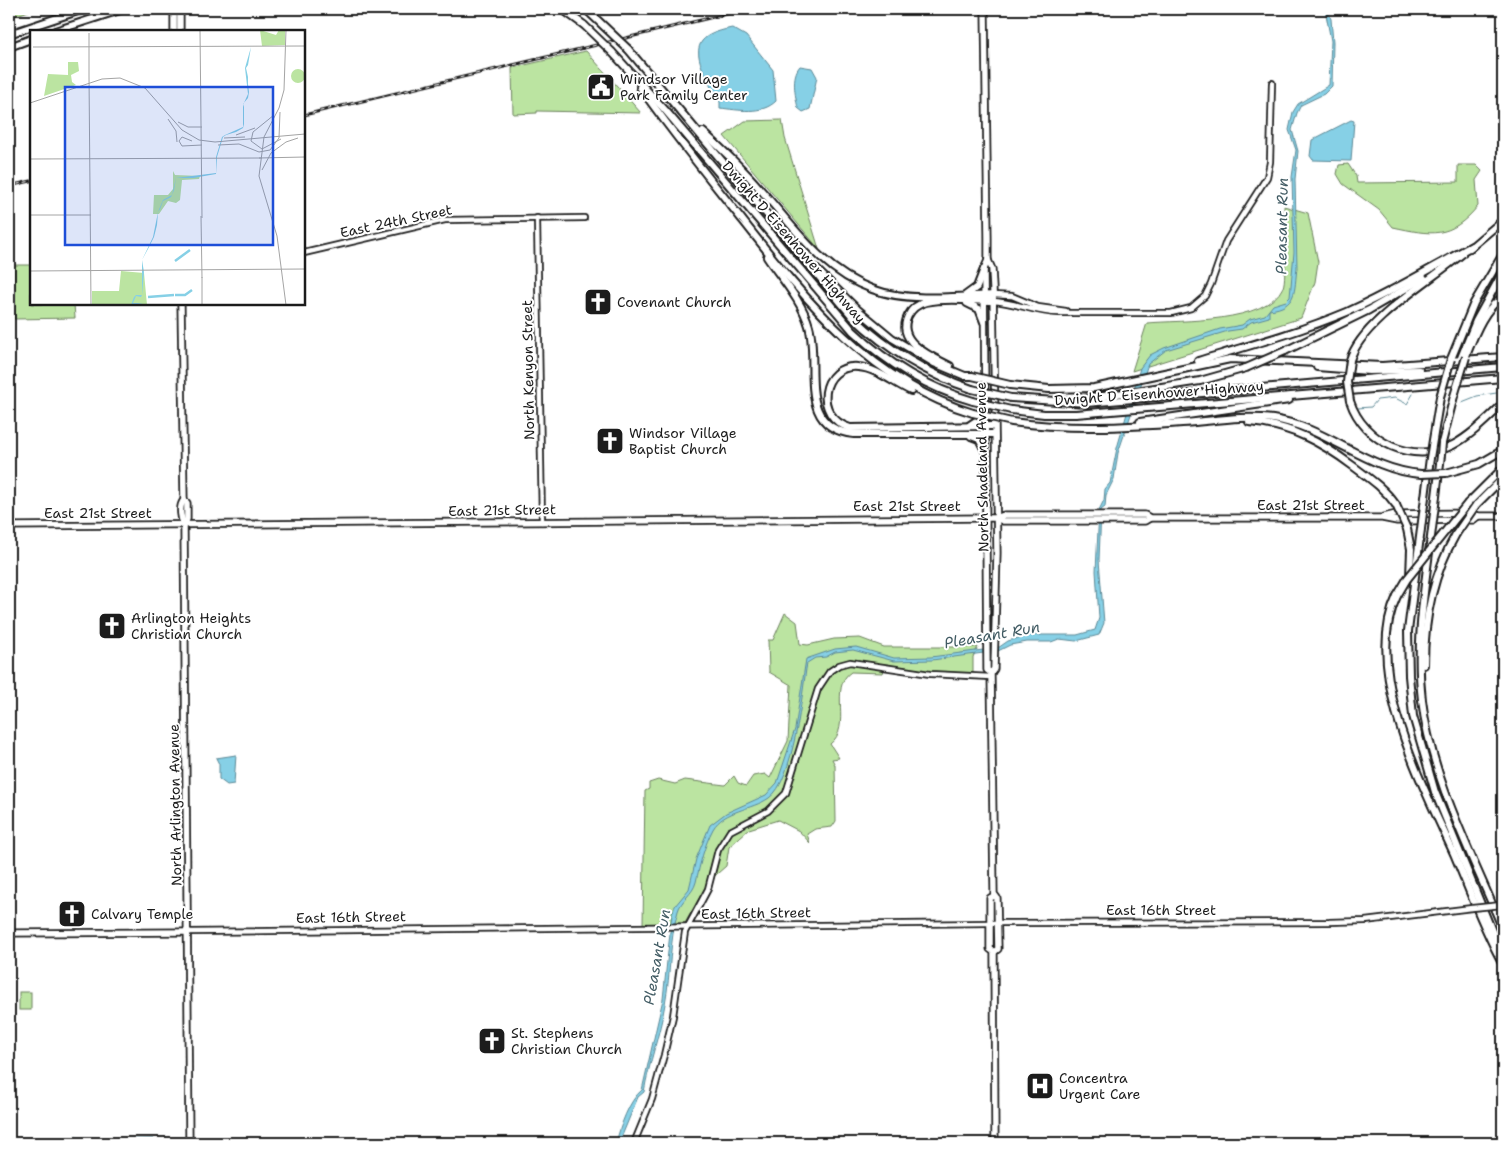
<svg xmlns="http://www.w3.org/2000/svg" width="1512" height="1152" viewBox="0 0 1512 1152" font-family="'Shantell Sans',sans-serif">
  <rect width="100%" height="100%" fill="#fff"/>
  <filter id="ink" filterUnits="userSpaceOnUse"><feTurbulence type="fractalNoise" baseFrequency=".02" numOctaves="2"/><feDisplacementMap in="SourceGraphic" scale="10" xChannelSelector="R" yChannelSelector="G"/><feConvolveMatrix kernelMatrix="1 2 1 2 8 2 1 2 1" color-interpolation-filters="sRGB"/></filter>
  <g filter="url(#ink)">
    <g fill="#bbe4a1" stroke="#6c805e">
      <path d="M9 9H34L9 18Z"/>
      <path d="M586 51 641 113 537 111V113L513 114 512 68Z"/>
      <path d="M782 120 785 138 819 249 724 136 745 121Z"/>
      <path d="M1348 164 1356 176 1357 183 1458 182V165H1476L1482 171 1476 180 1478 206C1450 240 1431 235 1393 227L1379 210 1343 184 1337 174 1339 165Z"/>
      <path d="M1284 206 1308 213 1318 262 1315 282 1301 318 1132 371 1147 323C1181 320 1266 324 1283 287 1287 279 1284 219 1284 206Z"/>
      <path d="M14 265H31V304H74L75 318 14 319Z"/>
      <path d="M785 613 797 622 800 644 808 645 834 639 860 638 884 647H978L973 657V673L931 672 877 663 884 670 883 673 851 672C828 687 853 727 830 744L839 758 832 759 835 765 836 821 832 827 815 829 807 834 810 843 799 831 778 820 749 829 729 847 726 866 709 881 685 923 643 924 645 791 649 789V783L658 780 675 784 685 780 725 785 734 776 738 783 746 786 753 776 765 774 770 778 788 741 791 685 769 672 768 640H773Z"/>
      <rect x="19" y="992" width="12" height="18"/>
    </g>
    <g fill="#86d0e6" stroke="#5c8895">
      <path d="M1325 9H1327L1331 19 1333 42 1332 86 1324 94 1301 105 1297 113 1292 130 1298 151 1295 179 1297 268C1294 290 1298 307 1269 310V317L1251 322 1242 329 1228 331 1166 350 1148 364 1118 453 1114 479 1106 495 1105 507 1101 510 1099 560 1104 623 1099 635 1076 641 1059 639 1051 642H1027L1010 645 998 651 932 660 894 661 853 650 835 652 826 657 815 658 807 663C802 693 794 781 769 798 752 810 724 810 713 829 704 846 700 864 696 882 693 894 681 900 678 911 669 941 671 973 665 1004 660 1034 649 1063 644 1092L638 1097 619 1143H616C620 1127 629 1100 642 1090L663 999 672 914 675 906 689 889 696 859 710 825 726 813 766 795 777 783 795 729 806 659 835 649 856 647 894 658 931 657 998 648 1008 641 1028 635H1077L1095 630 1099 618 1096 571 1099 510 1104 500 1105 489 1110 483 1117 448 1140 368 1150 355 1164 348 1220 329 1242 325 1250 319 1265 315 1273 305 1286 301 1290 297 1294 252 1292 177 1296 150 1289 130 1293 112 1298 104 1329 85 1331 41Z"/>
      <path d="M732 28 746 36 773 70 776 101C762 115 738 110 720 108V102C714 97 711 86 707 79 691 46 697 35 732 28Z"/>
      <path d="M800 66 812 68 817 77 810 109 803 112 798 108C795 95 791 76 800 66Z"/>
      <path d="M1351 120 1354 121 1351 161 1313 160 1310 156 1312 140Z"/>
      <path d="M236 755 234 784 227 785 219 779V764L216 758Z"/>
      <path d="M75 1137 93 1140 153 1139 154 1143H68L63 1138Z"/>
    </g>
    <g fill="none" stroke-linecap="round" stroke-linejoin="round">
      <g stroke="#5c8895" stroke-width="1">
        <path d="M1462 402 1477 396 1503 392"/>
        <path d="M1358 408 1371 407 1377 400 1395 398 1407 404 1413 394"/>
        <path d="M927 1143 934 1136"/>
      </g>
      <defs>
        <g id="minor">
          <path d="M537 218 542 522"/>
          <path d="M304 253 445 220 584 218"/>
          <path d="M993 295 1012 296 1038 307 1066 311"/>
          <path d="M992 301C1016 302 1035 313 1059 313H1171L1191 308 1205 296 1211 284 1226 241 1267 177 1270 162 1272 83"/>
          <path d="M189 932 990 923 1329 922 1365 921 1472 908"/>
          <path d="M634 1143 652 1099 664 1055 673 1016 685 932 708 889 718 850 730 831 768 811 786 793 818 689 830 671 839 665 850 662 930 674 991 677"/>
        </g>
        <g id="major">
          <path d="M174 9V31"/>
          <path d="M180 9V31"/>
          <path d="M985 9 988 238V260L984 269 987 670 991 673 994 894 997 898 998 949 994 952"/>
          <path d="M988 260 992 269 993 288 997 553 994 669 991 673"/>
          <path d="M181 304 184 500C178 507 181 518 184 526L189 1143"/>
          <path d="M184 500 187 503V519L184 526"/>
          <path d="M1384 517 1396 514 1473 513 1478 516H1503"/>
          <path d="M996 518 1004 515H1145L1150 518H1382L1397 521 1473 520 1478 516"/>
          <path d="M9 526 986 518H996L1003 521H1145L1150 518"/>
          <path d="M994 896 990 898V949L994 952 995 1143"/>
          <path d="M9 933 189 932"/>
        </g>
        <g id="highway">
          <path d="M562 9 584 25"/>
          <path d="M585 9 591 14"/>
          <path d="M55 31 123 9"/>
          <path d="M9 34 84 9"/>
          <path d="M9 47 31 39"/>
          <path d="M628 49 853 317C888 350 927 374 972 389"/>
          <path d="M612 52 665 110 853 331C887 363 928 388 973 401"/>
          <path d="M640 87C673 134 709 178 744 222 807 302 872 383 973 413"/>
          <path d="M703 132C723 150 743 169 760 189 794 227 822 271 872 289 906 302 956 297 993 295"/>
          <path d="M1470 248 1503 220"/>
          <path d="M767 257C781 278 802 301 809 326 820 364 795 428 854 434H993"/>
          <path d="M815 268 857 309 892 338 934 363 965 376H972"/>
          <path d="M966 295 977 287 984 269"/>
          <path d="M967 303 979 309 984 322"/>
          <path d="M1285 351 1369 310 1424 278"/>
          <path d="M1466 356C1474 336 1484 308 1503 297"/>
          <path d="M1461 358 1476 321 1503 272"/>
          <path d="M1451 359 1474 303 1503 254"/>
          <path d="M1350 360C1361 322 1430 281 1462 254"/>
          <path d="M1198 361C1248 346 1299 332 1347 312 1391 293 1431 268 1472 246"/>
          <path d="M950 366C932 357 895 342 908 316 912 308 918 304 926 302 946 297 972 301 992 301"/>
          <path d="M1317 367 1369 371 1419 370"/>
          <path d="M1010 385 1049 389 1094 388 1230 359 1382 366 1503 357"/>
          <path d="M911 391C894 383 876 368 858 367 820 364 813 417 850 428L994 426"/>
          <path d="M1011 398 1087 403 1503 367"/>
          <path d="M1078 400 1200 381 1246 368"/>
          <path d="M1350 401C1364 443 1413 465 1453 445 1472 435 1488 418 1503 404"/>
          <path d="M1011 410 1044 414H1076L1503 378"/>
          <path d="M1012 422C1068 430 1126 427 1182 423 1212 421 1243 415 1273 419 1327 427 1366 470 1421 474"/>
          <path d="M1140 422 1289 400"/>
          <path d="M1249 422C1290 425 1321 442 1353 466 1369 478 1384 488 1396 505"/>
          <path d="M970 425 979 419 985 402"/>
          <path d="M971 436 979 439 985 450"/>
          <path d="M1442 443 1454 396"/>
          <path d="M1432 446 1440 397"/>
          <path d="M1446 473 1479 464 1503 450"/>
          <path d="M1468 503 1503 468"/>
          <path d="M1424 505 1430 458"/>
          <path d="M1435 505 1441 455"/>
          <path d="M1476 505 1503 478"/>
          <path d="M1407 529 1411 549 1410 577"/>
          <path d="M1421 529 1408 631 1409 676 1413 716 1435 792 1503 958"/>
          <path d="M1432 529C1425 586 1415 642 1422 700 1431 778 1473 857 1503 929"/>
          <path d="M1397 596C1361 671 1424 787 1455 856 1470 892 1484 930 1503 964"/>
          <path d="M1424 665C1424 619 1433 574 1456 534"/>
        </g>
      </defs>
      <use href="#minor" stroke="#1c1c1c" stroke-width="8"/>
      <use href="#major" stroke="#1c1c1c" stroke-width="9"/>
      <use href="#highway" stroke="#1c1c1c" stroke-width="10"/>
      <use href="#minor" stroke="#fff" stroke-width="4.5"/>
      <use href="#major" stroke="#fff" stroke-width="5.5"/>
      <use href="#highway" stroke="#fff" stroke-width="6"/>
      <defs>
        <g id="rail">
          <path d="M304 115 747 9"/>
          <path d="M9 186 31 181"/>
        </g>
      </defs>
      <use href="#rail" stroke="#1c1c1c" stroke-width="3"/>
      <use href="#rail" stroke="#fff" stroke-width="1" stroke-dasharray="4" stroke-linecap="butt"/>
      <defs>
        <path id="minor-bridge" d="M1472 908 1502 905"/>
        <g id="highway-bridge">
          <path d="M591 14 628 49"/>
          <path d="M584 25 612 52"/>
          <path d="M1350 360 1347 382 1350 401"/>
          <path d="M1246 368 1285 351"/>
          <path d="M972 376 1010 385"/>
          <path d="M972 389 1011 398"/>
          <path d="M1454 396 1466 357"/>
          <path d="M1440 397 1451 359"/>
          <path d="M973 401 1011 410"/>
          <path d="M973 413 1012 422"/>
          <path d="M1441 455 1442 443"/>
          <path d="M1430 458 1432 446"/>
          <path d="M1421 474 1446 473"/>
          <path d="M1396 505 1407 529"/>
          <path d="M1421 529 1424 505"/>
          <path d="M1432 529 1435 505"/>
          <path d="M1456 534 1476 505"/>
          <path d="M1397 596 1407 579 1468 503"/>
        </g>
      </defs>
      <use href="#minor-bridge" stroke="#1c1c1c" stroke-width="8" stroke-linecap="butt"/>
      <use href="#highway-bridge" stroke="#1c1c1c" stroke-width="10" stroke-linecap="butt"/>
      <use href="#minor-bridge" stroke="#fff" stroke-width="4.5"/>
      <use href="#highway-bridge" stroke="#fff" stroke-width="6"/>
    </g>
  </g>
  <defs>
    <symbol id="civic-square" viewBox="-11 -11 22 22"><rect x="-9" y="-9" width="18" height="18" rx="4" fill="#1c1c1c" stroke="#fff"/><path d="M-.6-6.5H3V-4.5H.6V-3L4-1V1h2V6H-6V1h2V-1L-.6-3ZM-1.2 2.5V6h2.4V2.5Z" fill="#fff"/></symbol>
    <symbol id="church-square" viewBox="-11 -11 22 22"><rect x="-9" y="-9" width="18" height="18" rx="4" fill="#1c1c1c" stroke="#fff"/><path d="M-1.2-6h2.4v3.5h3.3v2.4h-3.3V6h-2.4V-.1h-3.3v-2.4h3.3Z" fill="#fff"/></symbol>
    <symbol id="hospital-square" viewBox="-11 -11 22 22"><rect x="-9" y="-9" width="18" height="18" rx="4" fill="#1c1c1c" stroke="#fff"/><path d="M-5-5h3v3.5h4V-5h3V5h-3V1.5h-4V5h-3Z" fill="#fff"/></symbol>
  </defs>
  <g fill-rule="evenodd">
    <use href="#civic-square" x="585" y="71" width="32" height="32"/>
    <use href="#church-square" x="582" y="286" width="32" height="32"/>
    <use href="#church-square" x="594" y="425" width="32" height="32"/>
    <use href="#church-square" x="96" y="610" width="32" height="32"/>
    <use href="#church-square" x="56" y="898" width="32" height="32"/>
    <use href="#church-square" x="476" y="1025" width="32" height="32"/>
    <use href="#hospital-square" x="1024" y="1070" width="32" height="32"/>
  </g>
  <g text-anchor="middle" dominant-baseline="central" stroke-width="4" stroke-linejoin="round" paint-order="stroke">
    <g font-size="14" fill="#1c1c1c" stroke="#fff" text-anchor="start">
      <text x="620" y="79">Windsor Village<tspan x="620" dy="16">Park Family Center</tspan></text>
      <text x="617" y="302">Covenant Church</text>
      <text x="629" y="433">Windsor Village<tspan x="629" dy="16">Baptist Church</tspan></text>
      <text x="131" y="618">Arlington Heights<tspan x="131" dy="16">Christian Church</tspan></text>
      <text x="91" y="914">Calvary Temple</text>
      <text x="511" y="1033">St. Stephens<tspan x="511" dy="16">Christian Church</tspan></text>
      <text x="1059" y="1078">Concentra<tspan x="1059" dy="16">Urgent Care</tspan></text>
    </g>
    <g font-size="14" fill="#1c1c1c" stroke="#fff">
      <text transform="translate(396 221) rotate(-12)">East 24th Street</text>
      <text transform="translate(794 242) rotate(49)">Dwight D Eisenhower Highway</text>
      <text transform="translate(528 370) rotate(-91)">North Kenyon Street</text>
      <text transform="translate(1159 393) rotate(-4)">Dwight D Eisenhower Highway</text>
      <text transform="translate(982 467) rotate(-91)">North Shadeland Avenue</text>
      <text x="1311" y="505">East 21st Street</text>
      <text x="907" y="506">East 21st Street</text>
      <text transform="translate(502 510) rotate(-1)">East 21st Street</text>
      <text x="98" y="513">East 21st Street</text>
      <text transform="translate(175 805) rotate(-91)">North Arlington Avenue</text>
      <text x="1161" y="910">East 16th Street</text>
      <text transform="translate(756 913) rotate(-1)">East 16th Street</text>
      <text transform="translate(351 917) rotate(-1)">East 16th Street</text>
    </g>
    <g font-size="15" font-style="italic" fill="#415b63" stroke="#fff">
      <text transform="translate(1282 226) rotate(-89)">Pleasant Run</text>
      <text transform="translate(992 635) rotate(-10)">Pleasant Run</text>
      <text transform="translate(657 957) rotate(-80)">Pleasant Run</text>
    </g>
  </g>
  <g transform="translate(30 30)">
    <rect width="275" height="275" fill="#fff"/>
    <path d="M230 0 246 5 249 0H255V15L232 16ZM38 32H48L49 41 41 45 42 52 46 55 14 66 18 44 38 45ZM261 46a7 7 0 1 1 14 0a7 7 0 1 1-14 0ZM143 141 145 145 170 146 169 149 152 150 150 170 146 173 138 171 129 184H123L124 165H138L143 159ZM91 241 114 243 117 275H62V261H89Z" fill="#bbe4a1"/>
    <path d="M221 17 218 35 216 38 218 47V54L219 62 218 68 213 74 214 77V94L213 98 206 102 196 105 193 107 187 127 186 144 163 148H146L144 160 142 165 141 167 133 171 130 179 128 182 127 195 124 207 118 219 112 230 114 242 112 265 111 267 106 266 103 273H108L113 274 101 275 104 267 106 265H112V230L123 207 128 182 133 170 142 165 146 148 186 143V127L192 107 195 105 213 97V75L218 64 215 38Z" fill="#86d0e6"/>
    <path fill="none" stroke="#86d0e6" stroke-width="2.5" d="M145 231 160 220M145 265H155L162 260M118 267 144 265"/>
    <path fill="none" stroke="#a4a4a4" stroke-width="1" d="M170 0 172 188M256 0 254 60 249 78 234 107 229 146 247 206 256 275M59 3V46M3 17 275 16M59 46 61 275M0 73 72 49 90 48 115 58 152 100 169 110 185 112 275 104M244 85 223 102 221 111 232 119 251 109M138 89 146 101 147 112M148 92 158 97H172M206 105 225 98M194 108 215 107M162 111 152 107 149 111 152 116 172 115M188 115 209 114 229 122 240 120 249 108 250 82M229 128 275 127M0 129 232 128M232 140 241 123 256 112 268 108M0 185H61M171 186 172 248M0 241 275 239M172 247V275"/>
    <path fill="#1d4ed8" fill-opacity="0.15" stroke="#1d4ed8" stroke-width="2.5" d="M35 57H243V215H35Z"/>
    <rect width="275" height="275" fill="none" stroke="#1c1c1c" stroke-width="2.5"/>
  </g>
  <rect width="1512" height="1152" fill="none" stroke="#fff" stroke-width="30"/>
  <rect x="15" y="15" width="1482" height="1122" fill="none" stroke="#1c1c1c" stroke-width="2" filter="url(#ink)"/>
</svg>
